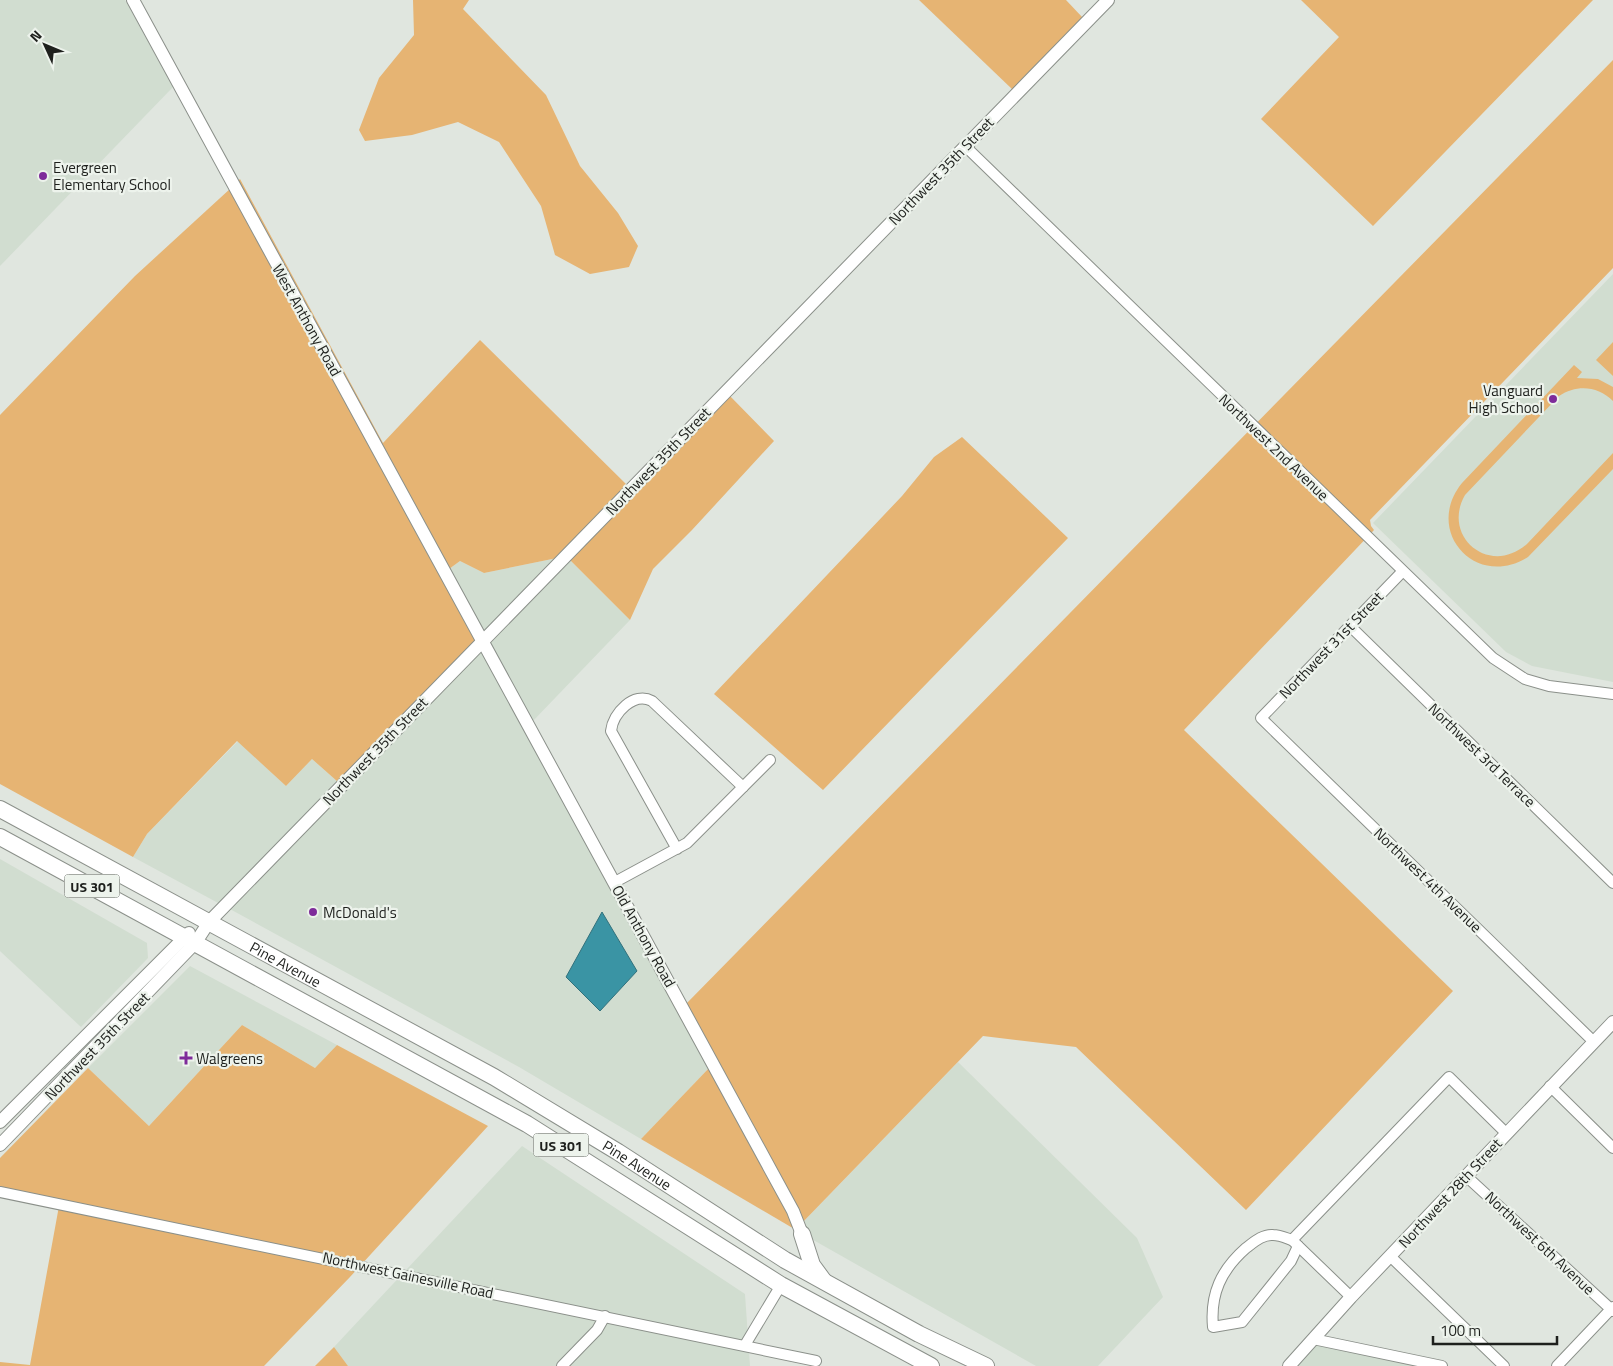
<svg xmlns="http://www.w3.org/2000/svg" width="1613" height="1366" viewBox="0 0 1613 1366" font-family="'Titillium Web',sans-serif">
  <rect width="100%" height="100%" fill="#e0e6df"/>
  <g fill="#d1ddd0">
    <path d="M0 0H125L173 87 0 266Z"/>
    <path d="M1613 274V682L1532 666 1506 652 1373 523Z"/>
    <path d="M557 558 484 633 449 569 460 561 484 573Z"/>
    <path d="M569 559 630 620 532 722 488 641Z"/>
    <path d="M482 648 710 1067 641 1139 519 1067 228 908Z"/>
    <path d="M238 741 286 786 312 759 338 782 220 904 133 857 147 834Z"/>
    <path d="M0 859 147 943 148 958 81 1027 0 951Z"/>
    <path d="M190 966 337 1045 315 1068 242 1025 149 1126 88 1068Z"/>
    <path d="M958 1062 1137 1238 1163 1297 1098 1366H1036L808 1237 802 1223Z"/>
    <path d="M522 1146 745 1294 750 1366H348L334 1347Z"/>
    <path d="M1315 1344 1421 1366H1295Z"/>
  </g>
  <g fill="#e6b473">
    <path d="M413 0H469L463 9 546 95 580 166 618 213 638 246 629 267 590 274 555 255 541 206 499 142 458 122 412 135 365 141 359 130 379 78 414 35Z"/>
    <path d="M919 0H1066L1083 18 1013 90Z"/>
    <path d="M1301 0H1593L1373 226 1261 119 1339 37Z"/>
    <path d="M1613 60V268L1370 520 1371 526 1374 530 1184 730 1453 991 1246 1210 1076 1047 983 1036 802 1223 686 1004Z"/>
    <path d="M240 179 383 443 480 340 627 485 557 558 484 573 460 561 449 569 237 182Z"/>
    <path d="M231 188 477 639 338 782 312 759 286 786 237 741 147 834 133 857 0 784V415L135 276Z"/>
    <path d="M1613 342V376L1596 360Z"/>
    <path d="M1574 365 1582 372 1577 378 1598 379 1613 387V401C1598 386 1577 384 1559 396L1465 495C1441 537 1490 577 1527 544L1613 453V469L1528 557C1476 590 1423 531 1462 483Z"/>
    <path d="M729 395 774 441 692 530 653 569 630 620 569 559Z"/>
    <path d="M962 437 1068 538 823 790 714 694 902 496 934 457Z"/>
    <path d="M242 1025 315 1068 337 1045 488 1126 350 1277 264 1366H0V1362L30 1365 59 1206 0 1192V1158L88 1068 149 1126Z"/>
    <path d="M710 1067 789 1212 796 1230 641 1139Z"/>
    <path d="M334 1347 348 1366H315Z"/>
  </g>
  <path fill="#3a94a4" stroke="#32717c" d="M602 912 637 971 600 1011 566 977Z"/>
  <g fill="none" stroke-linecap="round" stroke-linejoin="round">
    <defs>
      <g id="minor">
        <path d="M965 146 1493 658 1525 679 1549 686 1613 694"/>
        <path d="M1402 572 1261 718 1594 1042"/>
        <path d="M1350 626 1613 883"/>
        <path d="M743 787 770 760"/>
        <path d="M615 882 687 843 743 787 652 701C634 691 613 713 611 731L677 849"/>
        <path d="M1550 1086 1613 1148"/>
        <path d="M1466 1176 1613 1311"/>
        <path d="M0 1192 816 1361"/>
        <path d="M1292 1240C1286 1238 1280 1235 1273 1235 1263 1234 1254 1242 1246 1248 1221 1270 1210 1294 1213 1327L1242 1322 1291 1261 1298 1246"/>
        <path d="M1390 1256 1504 1366"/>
        <path d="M1351 1297 1292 1240 1449 1077 1506 1133"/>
        <path d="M1313 1339 1442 1366"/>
        <path d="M745 1345 781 1285"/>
        <path d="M562 1366 597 1330 605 1316"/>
        <path d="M1557 1366 1613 1307"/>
      </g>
      <g id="tertiary">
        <path d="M133 0 793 1211 802 1234"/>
        <path d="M0 1122 189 933"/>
        <path d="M0 1145 196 942 209 922 1108 0"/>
        <path d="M1289 1366 1351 1297 1613 1022"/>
      </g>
      <g id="trunk">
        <path id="s1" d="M0 809 494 1077 618 1152 785 1260 919 1334 986 1366"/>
        <path d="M0 837 527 1124 781 1285 931 1366"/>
        <path d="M802 1234 812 1265 823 1280"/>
      </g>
    </defs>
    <use href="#minor" stroke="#8b908a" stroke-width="12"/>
    <use href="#tertiary" stroke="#8b908a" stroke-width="14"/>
    <use href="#trunk" stroke="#8b908a" stroke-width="18"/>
    <use href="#minor" stroke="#fff" stroke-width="10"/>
    <use href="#tertiary" stroke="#fff" stroke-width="12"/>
    <use href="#trunk" stroke="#fff" stroke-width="16"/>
  </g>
  <g fill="#7e2b9a" stroke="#edf3ec" stroke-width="2">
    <circle cx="43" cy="176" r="5"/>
    <circle cx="1553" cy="399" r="5"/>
    <circle cx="313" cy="912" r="5"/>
    <path d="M183.5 1050.5h5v5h5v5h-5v5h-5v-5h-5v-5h5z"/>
  </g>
  <g text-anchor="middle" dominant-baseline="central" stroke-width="4.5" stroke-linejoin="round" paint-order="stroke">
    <g fill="#edf3ec" stroke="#5c5f5b" stroke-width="1">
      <rect x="64.5" y="874.5" width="55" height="23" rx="4"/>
      <rect x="533.5" y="1133.5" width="55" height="23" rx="4"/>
    </g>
    <g font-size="14" font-weight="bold" fill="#1e201d">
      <text x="92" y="886">US 301</text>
      <text x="561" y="1145">US 301</text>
    </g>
    <g font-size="15" fill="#1e201d" stroke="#edf3ec" text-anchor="start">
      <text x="53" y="167">Evergreen<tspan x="53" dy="17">Elementary School</tspan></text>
      <text x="1543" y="390" text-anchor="end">Vanguard<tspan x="1543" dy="17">High School</tspan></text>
      <text x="323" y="912">McDonald's</text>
      <text x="196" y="1058">Walgreens</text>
    </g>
    <g font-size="15" fill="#1e201d" stroke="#edf3ec">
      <text transform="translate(941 171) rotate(-46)">Northwest 35th Street</text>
      <text transform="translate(307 320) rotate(61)">West Anthony Road</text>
      <text transform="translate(1274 447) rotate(44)">Northwest 2nd Avenue</text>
      <text transform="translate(658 461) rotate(-46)">Northwest 35th Street</text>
      <text transform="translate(1331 645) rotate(-46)">Northwest 31st Street</text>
      <text transform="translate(375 751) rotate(-46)">Northwest 35th Street</text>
      <text transform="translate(1482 755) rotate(44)">Northwest 3rd Terrace</text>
      <text transform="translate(1428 880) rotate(44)">Northwest 4th Avenue</text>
      <text transform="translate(644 936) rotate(61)">Old Anthony Road</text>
      <text stroke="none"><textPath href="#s1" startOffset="325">Pine Avenue</textPath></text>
      <text transform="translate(97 1046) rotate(-46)">Northwest 35th Street</text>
      <text stroke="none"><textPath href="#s1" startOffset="730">Pine Avenue</textPath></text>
      <text transform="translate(1450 1193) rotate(-47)">Northwest 28th Street</text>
      <text transform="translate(1540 1243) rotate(43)">Northwest 6th Avenue</text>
      <text transform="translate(408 1275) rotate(12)">Northwest Gainesville Road</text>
    </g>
  </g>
  <g transform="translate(45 45) rotate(314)" stroke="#edf3ec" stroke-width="4" paint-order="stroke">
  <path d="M0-4L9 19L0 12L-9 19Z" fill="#1e201d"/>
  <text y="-8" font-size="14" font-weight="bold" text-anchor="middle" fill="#1e201d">N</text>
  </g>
  <path d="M1433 1336v8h124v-8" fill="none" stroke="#1e201d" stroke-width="2.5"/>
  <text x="1440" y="1336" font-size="15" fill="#1e201d" stroke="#edf3ec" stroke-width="4" paint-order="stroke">100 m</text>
</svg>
